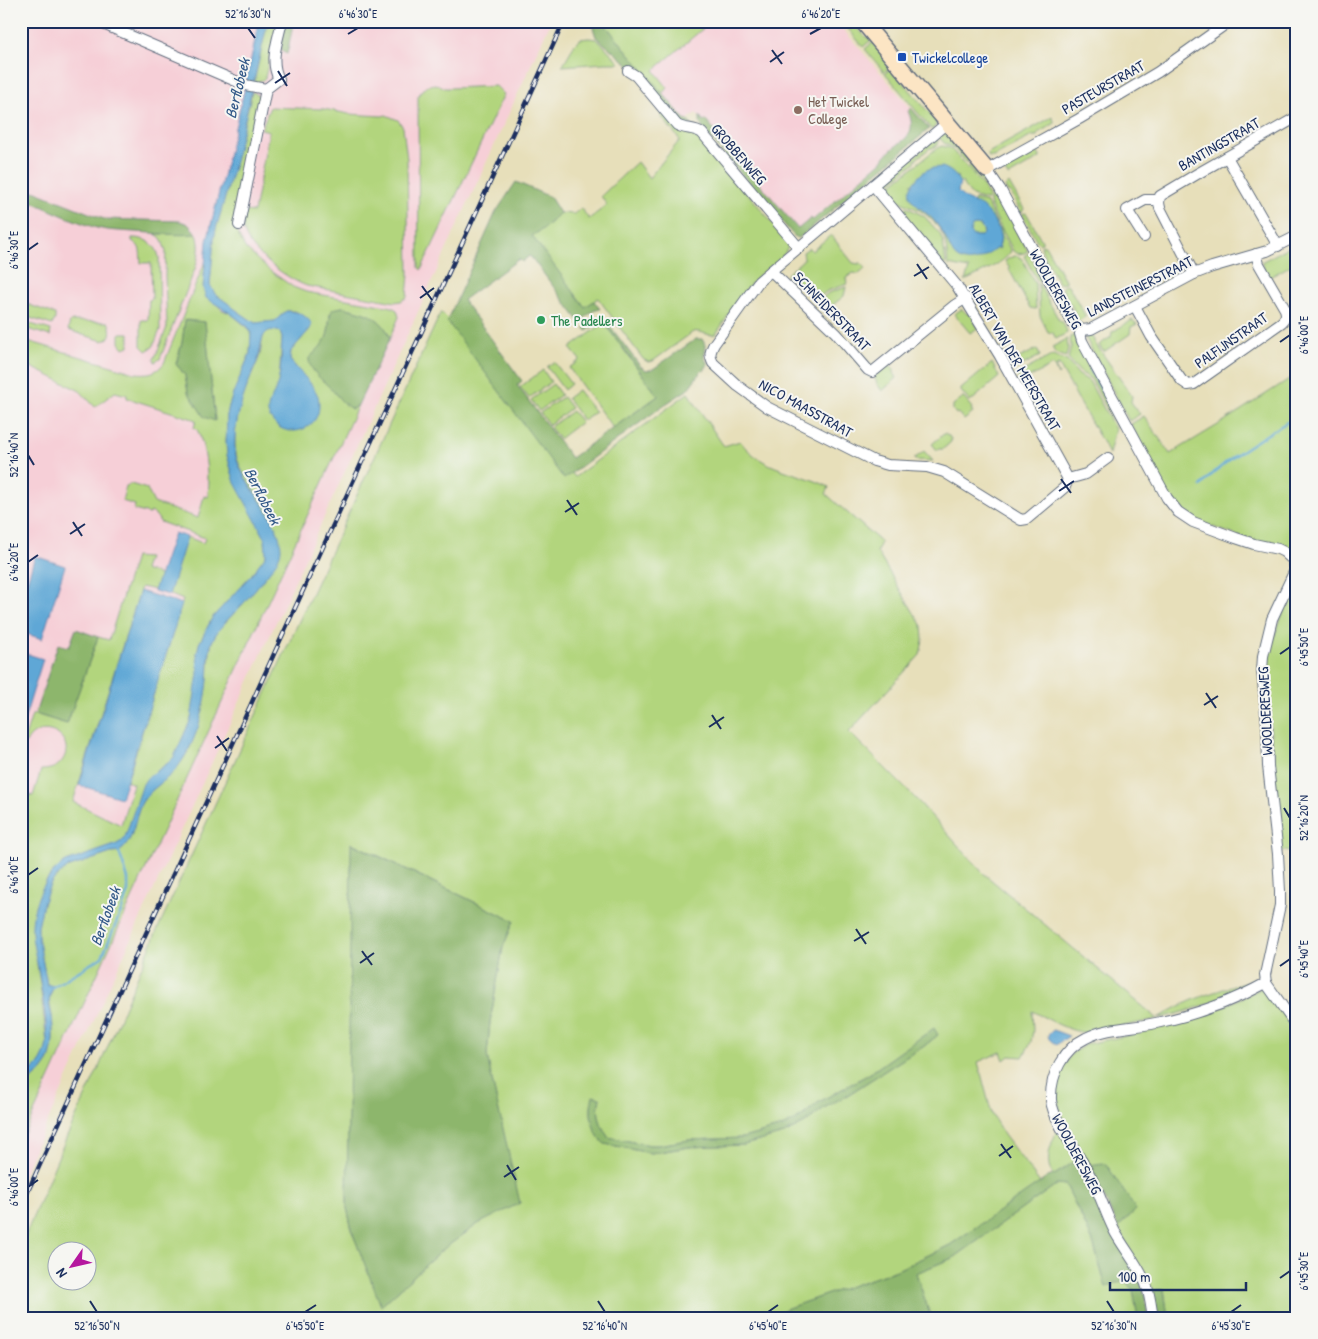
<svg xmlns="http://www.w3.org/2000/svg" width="1318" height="1339" viewBox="0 0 1318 1339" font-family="'Patrick Hand',sans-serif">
  <rect width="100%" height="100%" fill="#f6f6f2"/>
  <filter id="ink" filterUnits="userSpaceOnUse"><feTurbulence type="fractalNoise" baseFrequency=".02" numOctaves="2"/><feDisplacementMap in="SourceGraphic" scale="10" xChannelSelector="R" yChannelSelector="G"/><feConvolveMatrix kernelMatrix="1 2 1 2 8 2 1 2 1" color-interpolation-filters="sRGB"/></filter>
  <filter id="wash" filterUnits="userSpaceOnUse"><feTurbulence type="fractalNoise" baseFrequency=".0096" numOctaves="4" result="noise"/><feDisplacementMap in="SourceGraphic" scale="20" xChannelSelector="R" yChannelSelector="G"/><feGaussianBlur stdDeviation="1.12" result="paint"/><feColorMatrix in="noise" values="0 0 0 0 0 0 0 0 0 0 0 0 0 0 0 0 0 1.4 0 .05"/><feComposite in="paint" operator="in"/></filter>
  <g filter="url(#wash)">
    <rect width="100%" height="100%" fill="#e7dfba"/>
    <g fill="#f6cfd7">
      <path d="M21 21H551L21 1180Z"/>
      <path d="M712 21H836L911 108 908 111 912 121 908 136 885 156 882 161 812 220 811 219 798 229 707 120 705 122 696 113 686 121 662 93 668 87 654 70Z"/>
    </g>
    <g fill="#b2d57d" stroke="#66826e" fill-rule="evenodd">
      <path d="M268 21H278L265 78 263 80 259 81 258 83 254 82Z"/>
      <path d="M602 21H712L654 70 668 88 662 93Z"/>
      <path d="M842 21H856L859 24 858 29 866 37 870 38 871 40 863 47Z"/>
      <path d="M589 38 596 39 602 44 620 63H605L562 66 575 44 580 39Z"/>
      <path d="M873 42 891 66 884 72 865 49Z"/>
      <path d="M894 66 900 73 899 77 925 108 936 119V125L932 130 885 73Z"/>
      <path d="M435 84 445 88H450L496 86 504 94 421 270 419 268 418 97C421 90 427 85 435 84Z"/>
      <path d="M252 92C256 92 259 95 261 99L236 224 238 235 246 249 269 270 293 287 306 292 392 307 397 310 399 317 390 338C382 316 363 312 342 307L330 314 328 334 324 343 318 349 316 372C320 379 327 384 332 390 340 398 342 402 352 409L358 405 21 1141V1085C54 1071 55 1047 52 1015 50 1004 47 1000 53 989L47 984 38 937V927L43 904 50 885 54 879 67 868 111 853C132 854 134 821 140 806 147 792 159 786 169 776 181 765 190 750 195 735 202 718 206 698 208 679 210 664 208 649 215 635 220 627 229 619 235 612 250 595 266 578 278 559 276 548 275 527 271 518 261 498 245 482 238 461 233 448 235 429 238 416 241 401 247 386 253 372 255 367 258 361 260 355 263 343 260 324 280 332L282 338 279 379 276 389 311 384 290 360 291 351 310 329 303 315 295 311H286L275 321 255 323 232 307 229 304 215 294 210 285 214 239 216 229 233 170Z"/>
      <path d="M270 107 324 109 349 114 382 116 386 115 398 120 403 127 407 159 409 274 407 297 401 301 395 302 307 286C289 280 251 253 245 234 242 226 244 219 246 211L254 212 269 131 261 129Z"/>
      <path d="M664 113 698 133 788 242C790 256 768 267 758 276 741 293 729 315 716 334 708 337 701 330 693 332L653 361 648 362 643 359 598 298 585 308 531 236 543 229 560 213 574 214 581 208 589 219 607 205 601 196 637 162 649 178 680 140 661 116Z"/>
      <path d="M1052 117 1055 123 1038 133 1037 136H1032L994 157H989L988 155V153Z"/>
      <path d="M944 133 949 134 971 159 968 162 965 161 954 148 944 143 938 136Z"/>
      <path d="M936 138 938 141V145L932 148H930L915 160V162L890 183 887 179Z"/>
      <path d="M942 146 950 148 953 151 982 185 989 196 988 200H986L972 196 963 185V183L959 182 956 178 958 177 957 176 912 183 911 184 926 211 939 224 998 249 1000 248 999 246 1001 238 1000 235 991 217 974 203 975 199 987 203 991 212 1011 251C1005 263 978 274 965 281L969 269 948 265C947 256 947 245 944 237 941 229 931 218 924 213 912 205 895 204 890 188L892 184 937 148Z"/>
      <path d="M1036 151 1040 156V158L1009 176 1007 175 1003 168 1012 162 1015 163Z"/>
      <path d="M973 161 990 181 995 190 991 192 989 190 969 167 970 164Z"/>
      <path d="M1009 183 1024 209 1021 213 1011 193 1007 192 1005 187Z"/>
      <path d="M996 192 1028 251C1023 254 1018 255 1013 251 1009 241 990 210 990 202 990 197 993 194 996 192Z"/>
      <path d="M906 207 924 216 940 234 943 242 946 263 944 265 903 215Z"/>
      <path d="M1025 213 1027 214 1042 241V243L1040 244 1037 241 1022 214Z"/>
      <path d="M976 225 981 226 984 233 981 236H973L969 232 972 226Z"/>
      <path d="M155 234H197C201 246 199 257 195 269L160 359 155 362 154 359 157 353 167 327 165 275 166 252 162 240 160 237Z"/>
      <path d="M831 235 853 263 859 264 860 262 865 268 864 270 859 274 853 273 846 278 847 284 827 291 818 298 812 292H807L795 278H793L790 280 786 275 804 259 803 252 809 248 812 251Z"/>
      <path d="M132 238C145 238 156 243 159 257L160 330 153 347 146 351 141 346V320H148L149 300 152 299 151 263H141C140 253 142 246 132 241Z"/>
      <path d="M1297 243V262L1268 278 1261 262Z"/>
      <path d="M1043 245H1045L1065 280V282L1061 284 1058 282 1042 251 1041 246Z"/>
      <path d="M1029 253 1042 277 1041 281 1037 280 1024 256Z"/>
      <path d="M1015 256H1018L1022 259 1035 283 1036 309 1030 308 1009 269V267L1008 266 1005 261 1009 258Z"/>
      <path d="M205 263 203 288 222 310 230 313 248 328 251 333 250 353 233 394 229 406 227 415 226 443 227 455 232 473 265 538 266 555 252 574 212 618 199 644 197 653 199 673 191 719 174 757 168 763 147 778 125 837 122 841 115 845 66 862 52 873 46 881 35 906 32 931 40 984 47 1044C43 1062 37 1069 21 1078V793L33 796 41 770C49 770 57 768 62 761 79 737 39 716 26 743H23L32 715 35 714 67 724 98 637 109 640 135 557 148 558 144 570 160 575 155 590 141 587 73 802 121 825 133 784 127 781 183 600 169 594 187 537 203 543 205 538 160 522C158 518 155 513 150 512L149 514 134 510 135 505 122 501 126 486 131 484 147 489 154 503 198 518 204 496 208 497 209 481 207 480C207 462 204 446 197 429L194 428 196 420 127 398V395L115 392 95 407 80 391 21 362V339L135 373C147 374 156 374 164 363L204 264ZM185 321 205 322 215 420 188 392 185 375 176 364 182 343Z"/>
      <path d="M1038 283 1039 284 1059 320 1062 321 1067 331V333L1056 339 1053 333 1048 332 1040 316Z"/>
      <path d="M1066 284 1068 285 1085 315V317L1077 322 1073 315 1074 311 1070 303 1065 301 1066 297 1062 288 1063 286Z"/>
      <path d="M846 287 844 296 824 312 816 305 817 303 828 293Z"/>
      <path d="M21 302 55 314V319L52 325 21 315Z"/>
      <path d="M962 309 967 314 970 313 978 328 970 333 954 314Z"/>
      <path d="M441 312 452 323 575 477 688 393 721 442 724 446 740 441C762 471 798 471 829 487L826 494 881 542 877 552 922 626 923 640 920 655 849 732 919 802 983 873 1158 1019C1184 1000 1224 988 1256 980V981C1213 1006 1171 1017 1123 1026 1114 1028 1097 1033 1089 1033 1069 1032 1050 1020 1032 1011L1033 1030 1031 1042 1023 1057 1009 1056 1004 1060 1001 1052 978 1062 992 1115 1004 1135 1040 1183 950 1245 897 1270 788 1308 768 1318H263C255 1312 245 1315 235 1318H21V1246L64 1143 100 1065 159 926ZM352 843 514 921 503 947 490 1022 487 1055 493 1085 519 1202 478 1224 442 1250 382 1305 353 1234 347 1208ZM933 1029 938 1035 923 1047 908 1056 849 1094 824 1108 805 1123 784 1134 744 1145 689 1147 659 1152 650 1153 605 1144C597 1138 590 1119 591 1109 591 1105 593 1101 593 1097L600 1098C596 1115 600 1122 607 1137L650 1145H658L689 1140 743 1138 782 1127 801 1117 819 1102 869 1074ZM58 1252H88V1282H58Z"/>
      <path d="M1132 320 1137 324 1131 327 1130 334 1105 351H1103L1099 345 1111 337 1112 332Z"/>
      <path d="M21 321 51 330 50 336 21 327Z"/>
      <path d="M73 321 108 322C112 329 112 339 103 341L68 330 70 322Z"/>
      <path d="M604 323 658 396 613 428 569 368 580 360 570 348Z"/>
      <path d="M120 333H129V346L124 348 120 343Z"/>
      <path d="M1077 334 1124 425 1119 428 1117 427 1091 379 1080 372 1068 359 1071 346 1070 337ZM1089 368H1091L1121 423 1120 424Z"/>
      <path d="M1091 334 1095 343 1132 396 1131 402 1140 414 1129 421 1084 335Z"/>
      <path d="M1067 339 1068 348 1066 357 1055 353 1052 347Z"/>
      <path d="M1037 349 1040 356 1013 370 1005 356 1009 354 1013 361Z"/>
      <path d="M1053 355 1067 361 1079 375 1089 381 1115 429 1109 454 1059 365 1055 367 1059 374 1058 375 1053 365 1021 382 1016 375Z"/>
      <path d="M554 362 571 384 564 390 547 367Z"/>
      <path d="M992 363 999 377 970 402 961 391V389Z"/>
      <path d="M889 365 894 370V373L897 378 882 391 877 384 874 376Z"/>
      <path d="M543 370 551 382 529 398 520 387Z"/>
      <path d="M1297 374V552L1259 544 1192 519 1171 500 1131 424 1144 416 1170 454 1218 425Z"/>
      <path d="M553 384 561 395 539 411 531 400Z"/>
      <path d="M578 390 595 412 583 420 567 398Z"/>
      <path d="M563 397 571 408 549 425 540 413Z"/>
      <path d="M962 398H964L972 408 971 410 973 413 964 420 958 413 956 414 953 410V405Z"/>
      <path d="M572 411 581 422 559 439 550 427Z"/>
      <path d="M945 433 949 436 951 439V442L943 449H939L937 450 932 444Z"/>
      <path d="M924 451 933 461 915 460 914 459Z"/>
      <path d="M1291 590 1297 595V854L1281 850 1266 679V660Z"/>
      <path d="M1266 986 1297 1032V1202L1293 1203 1297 1268V1318H1168L1164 1289 1151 1291 1118 1227 1136 1210 1089 1165 1060 1112 1058 1100 1057 1088 1064 1066 1070 1055 1086 1044 1149 1031 1205 1015Z"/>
      <path d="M1059 1127 1077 1160 1056 1174 1053 1175C1043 1160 1052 1141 1059 1127Z"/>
      <path d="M1057 1184 1066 1185 1092 1239 1106 1287 1115 1283 1126 1282 1133 1290 1138 1318H931L916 1273 955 1257Z"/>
    </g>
    <g fill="#8db66c" stroke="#547265">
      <path d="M286 21H294L287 54 281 51V46Z"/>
      <path d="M591 21H602L686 121 687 120 692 125 682 124 629 67 627 63 596 37Z"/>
      <path d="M911 108 929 129 799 238 795 237 703 129 700 122V116L704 122 706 120 798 229 811 218 813 220 882 161C893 140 921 142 908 111Z"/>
      <path d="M516 182 550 197 560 213 543 229 532 236 585 307 594 301 600 309 593 311 580 322 531 257 529 256 522 262 519 259 463 300 522 381 517 385 571 458 658 396 604 322 601 321 587 331 584 328C590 323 596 316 604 318L640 366 646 370 653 369 696 339H702L706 346 704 357 708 364 704 371 702 370 687 390 664 405 564 479 447 321 496 212Z"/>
      <path d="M21 186 104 219 180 221 188 224 197 234C176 236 156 233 135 232 122 231 109 231 97 228 70 220 46 208 21 197Z"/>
      <path d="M342 307C363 312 382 315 390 338L358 405 352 409C343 405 339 397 332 390 324 381 308 370 309 358 317 350 326 343 328 332 330 324 328 316 333 309Z"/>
      <path d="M185 320 205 322 215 421 204 417 188 392 185 375 176 364 182 343Z"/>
      <path d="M76 629 98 637 67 724 35 714 58 644 69 647Z"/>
      <path d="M351 843 514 921 503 947 490 1022 487 1055 493 1085 520 1203 478 1224 442 1250 381 1306 353 1234 347 1208Z"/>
      <path d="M934 1028 938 1035 923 1047 908 1056 849 1094 824 1108 805 1123 784 1134 744 1145 689 1147 659 1152 650 1153 605 1144C596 1138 590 1120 591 1109 591 1105 592 1100 593 1096L600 1098C596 1115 600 1123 608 1137L650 1145H658L689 1140 743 1138 782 1127 801 1117 819 1102 869 1074Z"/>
      <path d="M1077 1160 1111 1230 1141 1281 1145 1296 1148 1318H1138L1133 1290 1126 1282 1115 1283 1106 1287 1092 1239 1066 1185 1057 1184 955 1257 916 1273 931 1318H768L788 1308 897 1270 950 1245 1048 1177 1056 1174Z"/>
      <path d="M1103 1163 1108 1167 1136 1210 1118 1227 1089 1165Z"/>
      <path d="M1164 1289 1168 1318H1155L1152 1291Z"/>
    </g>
    <g fill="#5fa7d6" stroke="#3d6b9a" fill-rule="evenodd">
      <path d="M259 21H268L233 170 216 229 214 239 210 285 215 294 229 304 232 307 255 323 275 321 286 311C297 311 305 314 312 324L310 329 291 351 290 360C299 372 312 382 318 396 319 400 319 404 319 407 318 432 284 440 271 419 270 417 268 415 268 412 267 406 272 397 275 391 282 374 281 356 282 338L280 332C264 326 262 338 260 350 259 360 253 370 250 379 241 401 230 437 237 460 246 488 280 518 281 548 281 558 273 567 267 575 259 585 251 594 243 604 231 617 213 631 210 649 208 659 209 670 208 680 205 710 196 743 177 768 166 782 148 789 140 806 134 821 132 854 111 853L67 868 54 879 50 885 43 904 38 927V937L47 984 53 986C53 990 50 993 50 997 48 1003 51 1011 52 1017 55 1048 53 1071 21 1085V1078C37 1069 43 1062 47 1044 47 1019 41 988 37 963 35 953 32 942 32 932 31 906 44 875 66 862L115 845 122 841 125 837 143 784 147 778 168 763 174 757 191 719 198 673 197 653 199 644 212 618 252 574 266 555 265 538 235 483 227 455 226 443 227 415 229 406 233 394 250 353 251 333 248 327 230 313 206 298 203 288 207 241 244 91Z"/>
      <path d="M942 167C951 170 956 175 960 183L958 192C967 202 971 200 981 206 991 214 1005 233 999 246L1000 248 998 249 997 248C986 256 973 266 959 259 951 256 947 237 941 230 937 224 932 217 926 213 913 202 902 196 916 180 924 169 929 168 942 167ZM976 225 981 226 984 233 981 236H973L970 232 972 226Z"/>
      <path d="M1090 368 1121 423V424H1119L1089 369Z"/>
      <path d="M174 533 187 537 169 595 154 591Z"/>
      <path d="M35 556 65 566 42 639 21 632V601Z"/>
      <path d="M140 591 182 604 121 798 79 785Z"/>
      <path d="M21 652 43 659 21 730Z"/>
      <path d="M1053 1030 1069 1036 1056 1045 1049 1039 1048 1035Z"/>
    </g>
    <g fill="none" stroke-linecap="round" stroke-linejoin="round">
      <g stroke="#5fa7d6" stroke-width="2.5">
        <path d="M1201 486C1227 456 1264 437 1297 416"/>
        <path d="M51 988 102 957 122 909 128 891V879L118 849"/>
      </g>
    </g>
  </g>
  <g filter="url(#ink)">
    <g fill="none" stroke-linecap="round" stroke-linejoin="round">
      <defs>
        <g id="street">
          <path d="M96 21 245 85 266 89"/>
          <path d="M628 71 636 76 677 125C685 130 694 127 702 133L799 248"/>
          <path d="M947 123 759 281 714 344C710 352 709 355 713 363L738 386 767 407 874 461 888 465 927 467 944 472 1021 520 1027 519 1065 487 1068 479"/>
          <path d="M1227 157 1278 246"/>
          <path d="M873 185 957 286 1000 356 1068 479"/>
          <path d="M239 225 266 89 279 79C269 61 278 40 282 21"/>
          <path d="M1144 237 1127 210 1145 200H1159"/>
          <path d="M771 271 836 333 868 370 872 372 875 370 955 305 966 298"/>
          <path d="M1194 274 1160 208 1159 203 1160 196 1197 174 1297 117"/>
          <path d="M1135 306 1151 336 1182 381 1188 385 1194 384 1282 322C1286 317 1287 315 1285 309L1259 264 1256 254"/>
          <path d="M1082 330 1091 329 1194 274 1212 267 1267 251 1297 236"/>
          <path d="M1068 479 1086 474 1108 458"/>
          <path d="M1266 983 1297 1027"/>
          <path d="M1153 1318C1151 1306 1150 1295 1146 1284 1139 1266 1125 1250 1115 1232 1105 1213 1099 1190 1087 1170 1078 1154 1052 1118 1051 1100 1050 1075 1063 1049 1086 1038 1107 1027 1133 1028 1156 1023 1194 1015 1232 1002 1266 983L1265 975 1280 905V891L1278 854 1268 766 1267 726 1262 671 1263 656 1272 619 1295 570 1294 561 1284 552 1278 549 1254 544 1236 538 1193 522 1178 512 1167 498 1082 341 1080 334 1082 330 1073 324 1000 189 987 170 1079 119 1158 72 1230 21"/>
        </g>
        <path id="secondary" d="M862 21 987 170"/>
      </defs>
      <use href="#street" stroke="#626d7e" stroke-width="12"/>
      <use href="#secondary" stroke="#626d7e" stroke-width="18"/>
      <use href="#street" stroke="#fff" stroke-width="10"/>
      <use href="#secondary" stroke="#fce5c4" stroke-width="15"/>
      <defs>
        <path id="rail" d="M21 1206 564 21"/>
      </defs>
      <use href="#rail" stroke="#1b2f5e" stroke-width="4.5"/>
      <use href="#rail" stroke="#f6f6f2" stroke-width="2.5" stroke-dasharray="8" stroke-linecap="butt"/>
    </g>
  </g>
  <path fill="none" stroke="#1b2f5e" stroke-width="2" d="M248 28 255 38M348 34 358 28M810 34 821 28M772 50 782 64M770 62 784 52M278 71 287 86M275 83 290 73M28 250 38 243M917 264 927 279M914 276 929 267M422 286 432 300M420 298 434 288M1280 342 1290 335M28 455 34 465M1061 479 1071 493M1059 491 1074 481M567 500 577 515M565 512 579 503M73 522 82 536M70 534 85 524M28 562 38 555M1280 654 1290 647M1206 693 1216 708M1204 705 1218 696M712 715 721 729M709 727 724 717M217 736 227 751M215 748 229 738M1284 808 1290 818M28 875 38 868M856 929 866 944M854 941 869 932M362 951 372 965M360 963 374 953M1280 966 1290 959M1001 1144 1011 1158M999 1156 1013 1146M507 1165 516 1180M504 1177 519 1167M28 1187 38 1180M1280 1278 1290 1271M90 1301 97 1312M598 1301 605 1312M1107 1301 1114 1312M305 1312 316 1305M768 1312 778 1305M1231 1312 1241 1305"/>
  <rect fill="#1a4fb4" stroke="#f6f6f2" stroke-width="2" x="897" y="52" width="10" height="10" rx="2.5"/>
  <circle fill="#8d6e63" stroke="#f6f6f2" stroke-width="2" cx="798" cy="110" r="5"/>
  <circle fill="#2e9e5b" stroke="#f6f6f2" stroke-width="2" cx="541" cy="320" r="5"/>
  <g text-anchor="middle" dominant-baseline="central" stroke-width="4" stroke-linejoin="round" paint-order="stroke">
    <g font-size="15" fill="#164399" stroke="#f6f6f2" text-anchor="start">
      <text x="912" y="57">Twickelcollege</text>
    </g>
    <g font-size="15" fill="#1b2f5e" stroke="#f6f6f2">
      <text transform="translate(1103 87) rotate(-30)">PASTEURSTRAAT</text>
      <text transform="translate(1219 144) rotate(-30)">BANTINGSTRAAT</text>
      <text transform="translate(739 154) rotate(49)">GROBBENWEG</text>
      <text transform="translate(1140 286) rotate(-27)">LANDSTEINERSTRAAT</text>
      <text transform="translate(1056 289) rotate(60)">WOOLDERESWEG</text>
      <text transform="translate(832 311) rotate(46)">SCHNEIDERSTRAAT</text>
      <text transform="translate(1231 340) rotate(-35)">PALFIJNSTRAAT</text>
      <text transform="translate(1015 357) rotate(60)">ALBERT VAN DER MEERSTRAAT</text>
      <text transform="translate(806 408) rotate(29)">NICO MAASSTRAAT</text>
      <text transform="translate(1265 711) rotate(-93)">WOOLDERESWEG</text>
      <text transform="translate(1077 1154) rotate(62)">WOOLDERESWEG</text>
    </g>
    <g font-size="15" fill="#785e54" stroke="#f6f6f2" text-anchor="start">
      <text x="808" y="101">Het Twickel<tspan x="808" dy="17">College</tspan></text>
    </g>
    <g font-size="15" fill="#27864d" stroke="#f6f6f2" text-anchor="start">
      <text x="551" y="320">The Padellers</text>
    </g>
    <g font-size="16" font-style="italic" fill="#335988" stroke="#f6f6f2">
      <text transform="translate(237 88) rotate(-76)">Berflobeek</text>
      <text transform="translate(263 496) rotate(63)">Berflobeek</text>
      <text transform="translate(105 916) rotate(-70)">Berflobeek</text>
    </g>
  </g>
  <rect width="1318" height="1339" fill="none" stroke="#f6f6f2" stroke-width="55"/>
  <g transform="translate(72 1266) rotate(236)"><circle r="24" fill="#f6f6f2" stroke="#9ea6b7"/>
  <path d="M0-4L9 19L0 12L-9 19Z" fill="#b5179e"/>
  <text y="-8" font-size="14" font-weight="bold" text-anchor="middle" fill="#1b2f5e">N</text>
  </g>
  <path d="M1110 1282v8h136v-8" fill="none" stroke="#1b2f5e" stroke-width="2.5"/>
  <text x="1118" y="1282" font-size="15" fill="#1b2f5e" stroke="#f6f6f2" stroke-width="4" paint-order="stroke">100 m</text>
  <rect x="28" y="28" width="1262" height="1284" fill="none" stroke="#1b2f5e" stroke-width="2"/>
  <g font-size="12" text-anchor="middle" fill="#1b2f5e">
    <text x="248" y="18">52°16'30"N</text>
    <text x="358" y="18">6°46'30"E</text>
    <text x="821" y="18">6°46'20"E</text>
    <text transform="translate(14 250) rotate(-90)" y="4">6°46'30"E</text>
    <text transform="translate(1304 335) rotate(-90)" y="4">6°46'00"E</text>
    <text transform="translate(14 455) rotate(-90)" y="4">52°16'40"N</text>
    <text transform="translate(14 562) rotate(-90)" y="4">6°46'20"E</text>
    <text transform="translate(1304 647) rotate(-90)" y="4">6°45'50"E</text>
    <text transform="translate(1304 818) rotate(-90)" y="4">52°16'20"N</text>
    <text transform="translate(14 875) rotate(-90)" y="4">6°46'10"E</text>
    <text transform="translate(1304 959) rotate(-90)" y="4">6°45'40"E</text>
    <text transform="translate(14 1187) rotate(-90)" y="4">6°46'00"E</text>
    <text transform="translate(1304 1271) rotate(-90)" y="4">6°45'30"E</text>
    <text x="97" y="1330">52°16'50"N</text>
    <text x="305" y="1330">6°45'50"E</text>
    <text x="605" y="1330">52°16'40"N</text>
    <text x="768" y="1330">6°45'40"E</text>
    <text x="1114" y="1330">52°16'30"N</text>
    <text x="1231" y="1330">6°45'30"E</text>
  </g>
</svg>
